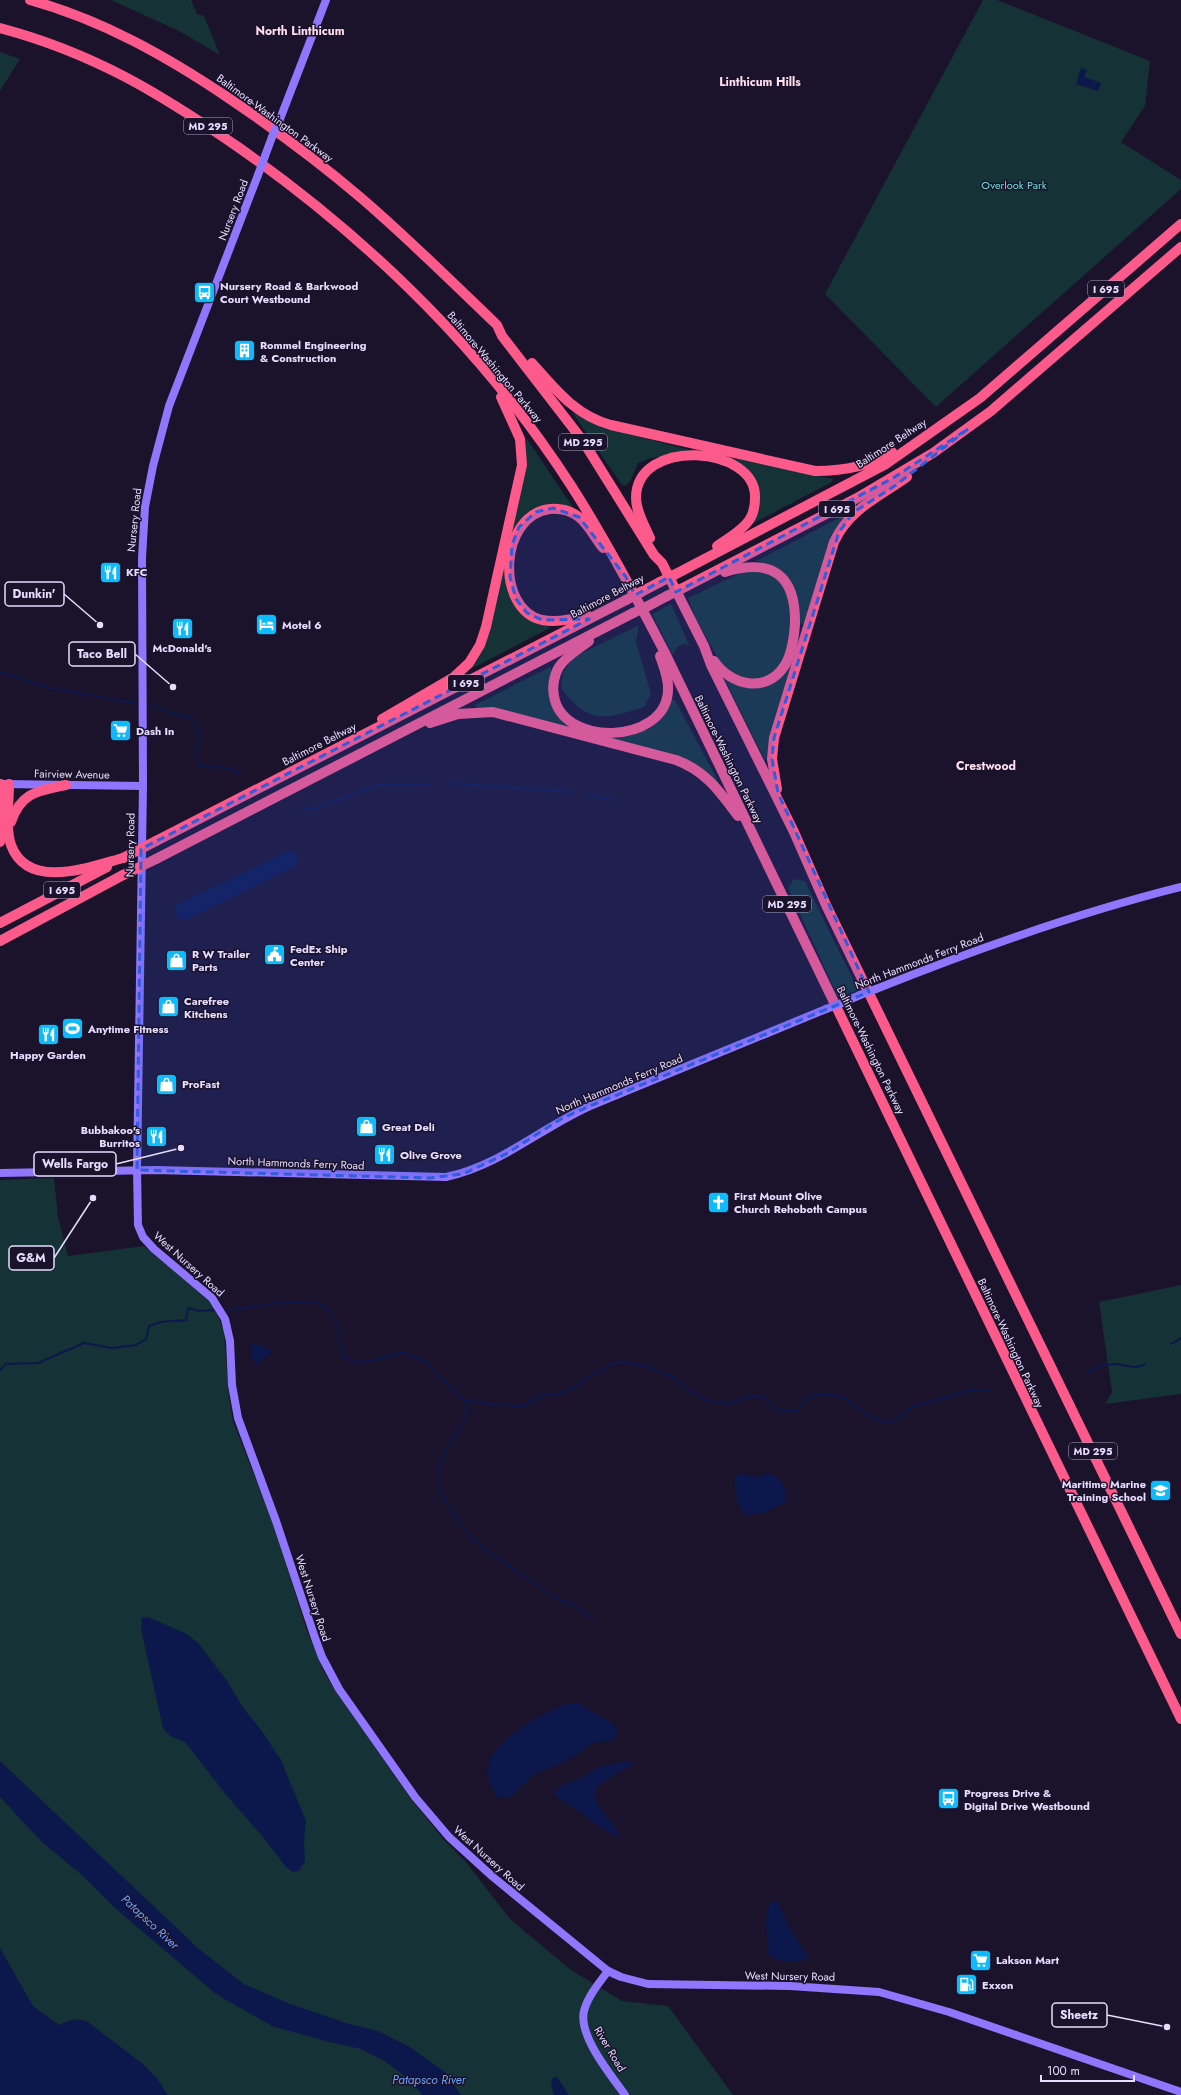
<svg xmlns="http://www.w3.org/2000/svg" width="1181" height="2095" viewBox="0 0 1181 2095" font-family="Jost,sans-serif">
  <rect width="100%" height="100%" fill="#1b122c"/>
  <g fill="#153236">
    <path d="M111 0H191L197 14 204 16 220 55 179 31Z"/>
    <path d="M983 0H997L1150 61 1145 106 1121 142 1181 180V189L936 407 825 294Z"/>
    <path d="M0 52 20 59 0 91Z"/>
    <path d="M572 412 600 427 699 452 651 458 638 463 630 482 625 486 621 484Z"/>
    <path d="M527 439 576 512C549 505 530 501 513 530L511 528 523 440Z"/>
    <path d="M732 458 833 479 832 482 750 525 755 479 746 468Z"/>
    <path d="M847 514 804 624 798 623C795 586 797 573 756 561Z"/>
    <path d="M504 560C508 597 511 615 550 627L548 629 465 672 471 665Z"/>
    <path d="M745 571 767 572 781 582 788 595 791 623 786 654 779 669 761 681 754 682 725 671 695 617 688 598Z"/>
    <path d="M671 604 689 645 683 644 677 647 673 655 652 614Z"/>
    <path d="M639 625 636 642 651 694 644 707C604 720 588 724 561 688L563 673 574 657Z"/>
    <path d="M794 660 769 745 767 760 764 758 724 678 752 687Z"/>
    <path d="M550 667C553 672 550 676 549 682 547 705 557 719 576 731L495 709 477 708 475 705Z"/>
    <path d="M672 699 675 700 719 783 718 785 699 768 585 733C612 734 645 740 664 716 668 711 669 704 672 699Z"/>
    <path d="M794 879 805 881 858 990 838 997 788 888Z"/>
    <path d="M54 1178 58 1217 68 1256 144 1246 209 1300 215 1309 224 1331 229 1398 233 1421 273 1523 307 1631 325 1674 336 1692 411 1799 445 1841 466 1862 510 1919 571 1970 622 2001 668 2006 733 2095H0V1180Z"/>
    <path d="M1181 1285V1394L1105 1404 1112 1392 1099 1302Z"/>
  </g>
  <g fill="#0c184b">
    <path d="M1081 68 1087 70 1084 77 1101 83 1098 91 1076 84Z"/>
    <path d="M288 851 295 853 297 857 296 866 188 919 182 920 174 914 176 905Z"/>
    <path d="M255 1344 273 1351 257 1364 254 1363C251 1358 251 1351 251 1345Z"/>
    <path d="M739 1474C746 1474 752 1477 758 1477 761 1477 764 1475 767 1474 780 1473 788 1491 786 1502L763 1513 745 1515C736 1504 734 1491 735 1478Z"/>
    <path d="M148 1617 187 1634 199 1644 227 1681 242 1706 261 1730 281 1760 306 1821 304 1840 305 1861 299 1871 293 1872 286 1867 263 1837 228 1797 185 1742 170 1736 163 1728 141 1629 142 1618Z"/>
    <path d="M578 1702C590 1714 609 1717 618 1730L614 1740 592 1743 576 1755 556 1766 535 1773 509 1798 497 1797C490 1787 485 1774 489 1762 494 1742 541 1714 560 1706 565 1704 572 1704 578 1702Z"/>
    <path d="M0 1761 199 1949 244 1984 290 2004 346 2023 378 2031 408 2046 445 2072 461 2095H422L411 2081 385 2061 361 2049 325 2041 272 2026 216 1994 115 1908 81 1874 43 1843 0 1797Z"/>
    <path d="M630 1761 634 1762 633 1764C624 1771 598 1781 595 1792 591 1807 622 1827 617 1838L557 1797 555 1793 557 1789 565 1784 581 1778 598 1767Z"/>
    <path d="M770 1901 778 1902 790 1929 809 1958C801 1963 774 1963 768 1954L766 1918Z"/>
    <path d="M0 1948 33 2006 59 2025C69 2020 77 2017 88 2022L143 2064 156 2077 168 2095H0Z"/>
    <path d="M557 2077 569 2095H554L551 2084 552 2078Z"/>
  </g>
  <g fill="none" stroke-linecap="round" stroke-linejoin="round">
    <g stroke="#0c184b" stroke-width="2">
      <path d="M0 672 50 688 134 703"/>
      <path d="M152 704 160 709 193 719C205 738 191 749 200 766L229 768 240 774"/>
      <path d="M448 783 573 792"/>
      <path d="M586 794 613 800"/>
      <path d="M300 808 313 809 382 784 428 785"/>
      <path d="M229 1310C248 1308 317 1293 329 1310 338 1323 340 1342 344 1358L357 1362 372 1361 402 1352 426 1362 461 1399 476 1402 521 1407 545 1394H556L574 1388 591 1375 611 1364 625 1362 648 1367 675 1378 689 1391 706 1400 726 1404 748 1397 759 1396 766 1399 775 1409 785 1411 798 1410C803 1401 808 1396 819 1395 853 1390 860 1420 887 1422 898 1423 904 1410 913 1407 924 1402 934 1401 945 1398 951 1397 957 1393 963 1392 971 1389 981 1391 990 1391"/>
      <path d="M1171 1344 1181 1338"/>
      <path d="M0 1370 6 1364 38 1363 84 1343 112 1348 136 1345 146 1339 149 1326 161 1322 186 1320 188 1308 199 1311 214 1310"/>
      <path d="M1087 1372C1096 1368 1105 1364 1115 1364 1127 1364 1133 1371 1145 1364"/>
      <path d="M462 1399 466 1404 467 1413 457 1434 448 1446 439 1465 438 1485 448 1506 475 1542 552 1596 577 1607 593 1619"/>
    </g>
    <g stroke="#9076fd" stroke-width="8">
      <path d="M280 119 326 0"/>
      <path d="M265 156 272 137"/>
      <path d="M258 175 169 406 153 466 145 507 142 558 143 786 137 1170 138 1225 143 1237 154 1249 212 1298 225 1319 230 1341 232 1385 238 1418 276 1521 315 1638 322 1657 339 1689 415 1797 449 1837 493 1877 608 1971 621 1977 648 1984 790 1986 879 1992 949 2012 1181 2092"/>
      <path d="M3 784 143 786"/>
      <path d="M876 989C976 949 1077 913 1181 887"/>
      <path d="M842 1003 860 995"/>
      <path d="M0 1173 156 1170 446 1177C501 1165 539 1129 590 1106L826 1009"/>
      <path d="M608 1971C599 1983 588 1996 584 2011 578 2036 611 2075 625 2095"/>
    </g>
    <g stroke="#fd5a8c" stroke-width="10">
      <path d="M30 0C102 20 166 56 227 97 273 128 318 161 360 197 408 238 452 282 497 325L502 336 583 441 654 555 662 563 704 646 711 665 794 832 826 905 1181 1634"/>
      <path d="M0 28C94 53 159 93 238 147 369 239 485 352 572 487 606 540 635 595 664 651L1181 1719"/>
      <path d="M532 363C555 389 576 416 611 425L815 471C842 471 869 467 892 452"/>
      <path d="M650 538C645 526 636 512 636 498 636 437 757 445 755 498 755 508 753 517 746 524 738 533 727 539 717 546"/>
      <path d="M674 575 886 464 980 398 1181 224"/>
      <path d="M681 589 857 498 933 453 991 411 1181 247"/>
      <path d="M641 592 660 582"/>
      <path d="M648 606 667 596"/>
      <path d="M587 615C574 619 557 623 542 620 495 609 499 515 550 509 560 508 571 511 579 517 589 525 595 538 603 548"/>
      <path d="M589 641C579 649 566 656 559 667 554 675 552 687 554 696 562 747 665 745 668 691 669 679 664 667 660 656"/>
      <path d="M714 661C731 686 767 694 785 665 792 654 794 637 795 624 796 574 771 558 725 572"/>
      <path d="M382 719 454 677 469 663 480 645 486 627 522 465 520 439 501 397"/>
      <path d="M430 723 458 714 493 712 676 760C706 771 720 792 738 816"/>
      <path d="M9 784C9 803 5 827 11 845 28 891 90 867 123 858"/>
      <path d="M777 789 772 759 774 738 834 542C849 509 879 497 907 477"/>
      <path d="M11 822C21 792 38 791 66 785"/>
      <path d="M156 841 626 600"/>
      <path d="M0 842 1 784"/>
      <path d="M156 859 633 613"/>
      <path d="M0 923 107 867"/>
      <path d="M0 941 123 875"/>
    </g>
    <g stroke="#9076fd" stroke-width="8">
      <path d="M272 137 280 119"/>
      <path d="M258 175 265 156"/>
      <path d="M860 995 876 989"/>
      <path d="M826 1009 842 1003"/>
    </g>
    <g stroke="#fd5a8c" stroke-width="10">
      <path d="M660 582 674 575"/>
      <path d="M667 596 681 589"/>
      <path d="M626 600 641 592"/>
      <path d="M633 613 648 606"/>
      <path d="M123 858 156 841"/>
      <path d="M123 875 156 859"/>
    </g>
  </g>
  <path fill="#315cdc" fill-opacity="0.2" stroke="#315cdc" stroke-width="3" stroke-dasharray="8 5" stroke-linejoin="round" d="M968 429 896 485 854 512 839 532 774 738 772 759 778 793 869 992 590 1106 561 1119 506 1154 463 1174 430 1178 137 1170 141 849 589 619 542 620 527 613 516 599 510 577 512 545 519 527 536 512 553 508 579 517 626 577 635 595 669 577 676 592 893 478Z"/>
  <defs>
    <symbol id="bus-square" viewBox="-11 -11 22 22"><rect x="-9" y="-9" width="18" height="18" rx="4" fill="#0cbbfc" stroke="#1b122c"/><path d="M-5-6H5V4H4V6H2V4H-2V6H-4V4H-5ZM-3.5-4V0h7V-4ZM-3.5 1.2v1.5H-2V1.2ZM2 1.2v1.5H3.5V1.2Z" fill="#fff"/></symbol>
    <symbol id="building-square" viewBox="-11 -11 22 22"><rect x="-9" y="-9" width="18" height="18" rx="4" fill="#0cbbfc" stroke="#1b122c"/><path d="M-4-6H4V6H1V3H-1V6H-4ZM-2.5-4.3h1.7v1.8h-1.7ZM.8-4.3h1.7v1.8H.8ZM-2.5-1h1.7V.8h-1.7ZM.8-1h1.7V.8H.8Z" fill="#fff"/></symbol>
    <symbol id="restaurant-square" viewBox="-11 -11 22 22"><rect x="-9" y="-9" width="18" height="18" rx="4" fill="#0cbbfc" stroke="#1b122c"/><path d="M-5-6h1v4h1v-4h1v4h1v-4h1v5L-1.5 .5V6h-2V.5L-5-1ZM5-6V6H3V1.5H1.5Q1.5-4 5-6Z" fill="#fff"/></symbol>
    <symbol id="hotel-square" viewBox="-11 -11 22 22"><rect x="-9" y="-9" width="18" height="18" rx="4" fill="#0cbbfc" stroke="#1b122c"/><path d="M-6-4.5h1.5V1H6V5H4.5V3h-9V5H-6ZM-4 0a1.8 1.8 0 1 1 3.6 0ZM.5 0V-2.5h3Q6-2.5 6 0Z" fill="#fff"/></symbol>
    <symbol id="supermarket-square" viewBox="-11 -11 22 22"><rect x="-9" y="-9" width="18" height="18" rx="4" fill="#0cbbfc" stroke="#1b122c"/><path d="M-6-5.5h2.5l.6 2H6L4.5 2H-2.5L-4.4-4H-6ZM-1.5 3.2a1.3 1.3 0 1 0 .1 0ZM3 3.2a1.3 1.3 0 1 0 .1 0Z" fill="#fff"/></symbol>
    <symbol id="civic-square" viewBox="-11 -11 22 22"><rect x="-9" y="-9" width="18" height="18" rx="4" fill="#0cbbfc" stroke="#1b122c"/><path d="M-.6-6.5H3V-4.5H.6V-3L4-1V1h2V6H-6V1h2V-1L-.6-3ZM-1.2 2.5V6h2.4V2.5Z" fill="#fff"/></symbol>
    <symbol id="shop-square" viewBox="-11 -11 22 22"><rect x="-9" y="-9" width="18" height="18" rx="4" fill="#0cbbfc" stroke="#1b122c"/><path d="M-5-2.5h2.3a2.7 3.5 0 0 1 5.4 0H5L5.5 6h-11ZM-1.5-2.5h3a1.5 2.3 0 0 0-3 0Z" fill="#fff"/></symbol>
    <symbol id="stadium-square" viewBox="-11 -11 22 22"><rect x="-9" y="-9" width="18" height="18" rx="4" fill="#0cbbfc" stroke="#1b122c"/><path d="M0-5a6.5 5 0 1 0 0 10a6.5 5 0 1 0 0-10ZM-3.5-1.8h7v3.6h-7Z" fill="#fff"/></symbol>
    <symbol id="church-square" viewBox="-11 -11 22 22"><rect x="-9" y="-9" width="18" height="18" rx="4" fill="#0cbbfc" stroke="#1b122c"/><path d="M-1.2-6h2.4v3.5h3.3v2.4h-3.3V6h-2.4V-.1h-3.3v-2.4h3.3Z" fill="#fff"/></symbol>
    <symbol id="school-square" viewBox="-11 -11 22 22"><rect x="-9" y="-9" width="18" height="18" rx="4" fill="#0cbbfc" stroke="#1b122c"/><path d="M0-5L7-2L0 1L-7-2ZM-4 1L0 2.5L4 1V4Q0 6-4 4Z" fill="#fff"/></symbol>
    <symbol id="fuel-square" viewBox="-11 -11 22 22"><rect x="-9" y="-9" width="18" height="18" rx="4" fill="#0cbbfc" stroke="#1b122c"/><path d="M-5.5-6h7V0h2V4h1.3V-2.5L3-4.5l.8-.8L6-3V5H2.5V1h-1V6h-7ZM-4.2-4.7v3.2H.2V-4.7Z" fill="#fff"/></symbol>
  </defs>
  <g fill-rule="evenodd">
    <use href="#bus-square" x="192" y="280" width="25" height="25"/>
    <use href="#building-square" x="232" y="338" width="25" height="25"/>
    <use href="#restaurant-square" x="98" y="560" width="25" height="25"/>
    <use href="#hotel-square" x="254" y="612" width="25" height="25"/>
    <use href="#restaurant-square" x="170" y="616" width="25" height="25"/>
    <use href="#supermarket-square" x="108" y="718" width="25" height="25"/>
    <use href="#civic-square" x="262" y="942" width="25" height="25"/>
    <use href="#shop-square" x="164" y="948" width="25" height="25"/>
    <use href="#shop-square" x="156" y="994" width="25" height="25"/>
    <use href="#stadium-square" x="60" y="1016" width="25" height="25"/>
    <use href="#restaurant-square" x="36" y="1022" width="25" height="25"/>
    <use href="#shop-square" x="154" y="1072" width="25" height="25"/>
    <use href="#shop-square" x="354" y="1114" width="25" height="25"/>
    <use href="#restaurant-square" x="144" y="1124" width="25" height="25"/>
    <use href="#restaurant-square" x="372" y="1142" width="25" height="25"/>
    <use href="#church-square" x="706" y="1190" width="25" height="25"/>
    <use href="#school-square" x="1148" y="1478" width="25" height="25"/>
    <use href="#bus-square" x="936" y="1786" width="25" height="25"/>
    <use href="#supermarket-square" x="968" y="1948" width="25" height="25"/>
    <use href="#fuel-square" x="954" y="1972" width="25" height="25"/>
  </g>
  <g text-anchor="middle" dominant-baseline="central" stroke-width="3" stroke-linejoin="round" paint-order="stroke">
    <g fill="#1b122c" stroke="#aaa0c0" stroke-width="1">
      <rect x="184" y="118" width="48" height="16" rx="3"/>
      <rect x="1088" y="281" width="36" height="16" rx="3"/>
      <rect x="559" y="434" width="48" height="16" rx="3"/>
      <rect x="819" y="501" width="36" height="16" rx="3"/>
      <rect x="448" y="675" width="36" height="16" rx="3"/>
      <rect x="44" y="882" width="36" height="16" rx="3"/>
      <rect x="763" y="896" width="48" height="16" rx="3"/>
      <rect x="1069" y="1443" width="48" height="16" rx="3"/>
    </g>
    <g font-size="10" font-weight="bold" fill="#e7ddff">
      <text x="208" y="126">MD 295</text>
      <text x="1106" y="289">I 695</text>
      <text x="583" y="442">MD 295</text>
      <text x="837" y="509">I 695</text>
      <text x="466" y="683">I 695</text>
      <text x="62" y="890">I 695</text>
      <text x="787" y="904">MD 295</text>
      <text x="1093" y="1451">MD 295</text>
    </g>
    <g font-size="11" fill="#e7ddff" stroke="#1b122c">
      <text transform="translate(275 118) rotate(36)">Baltimore-Washington Parkway</text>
      <text transform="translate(233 210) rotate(-69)">Nursery Road</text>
      <text transform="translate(495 367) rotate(50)">Baltimore-Washington Parkway</text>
      <text transform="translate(891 443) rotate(-33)">Baltimore Beltway</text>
      <text transform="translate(134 520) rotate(-84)">Nursery Road</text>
      <text transform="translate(607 596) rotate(-28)">Baltimore Beltway</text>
      <text transform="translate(319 744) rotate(-27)">Baltimore Beltway</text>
      <text transform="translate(729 759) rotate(64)">Baltimore-Washington Parkway</text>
      <text transform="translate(72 774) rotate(1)">Fairview Avenue</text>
      <text transform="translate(130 845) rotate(-89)">Nursery Road</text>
      <text transform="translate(919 961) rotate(-21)">North Hammonds Ferry Road</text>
      <text transform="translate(871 1050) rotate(64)">Baltimore-Washington Parkway</text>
      <text transform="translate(619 1084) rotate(-23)">North Hammonds Ferry Road</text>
      <text transform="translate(296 1163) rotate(2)">North Hammonds Ferry Road</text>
      <text transform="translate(189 1264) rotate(42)">West Nursery Road</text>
      <text transform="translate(1011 1343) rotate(65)">Baltimore-Washington Parkway</text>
      <text transform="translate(313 1598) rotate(72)">West Nursery Road</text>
      <text transform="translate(489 1858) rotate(42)">West Nursery Road</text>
      <text transform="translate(790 1976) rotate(1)">West Nursery Road</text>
      <text transform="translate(610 2049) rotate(59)">River Road</text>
    </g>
    <g font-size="11" fill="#68e0d7" stroke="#1b122c">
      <text x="1014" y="185">Overlook Park</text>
    </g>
    <g font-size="11" font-weight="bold" fill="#e7ddff" stroke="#1b122c" text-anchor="start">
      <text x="220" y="286">Nursery Road &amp; Barkwood<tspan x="220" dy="13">Court Westbound</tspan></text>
      <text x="260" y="345">Rommel Engineering<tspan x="260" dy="13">&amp; Construction</tspan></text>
      <text x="126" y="572">KFC</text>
      <text x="282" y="625">Motel 6</text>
      <text x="182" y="648" text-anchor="middle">McDonald's</text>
      <text x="136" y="731">Dash In</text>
      <text x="290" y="949">FedEx Ship<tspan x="290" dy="13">Center</tspan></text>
      <text x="192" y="954">R W Trailer<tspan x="192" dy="13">Parts</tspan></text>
      <text x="184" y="1001">Carefree<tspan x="184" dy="13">Kitchens</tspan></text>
      <text x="88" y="1029">Anytime Fitness</text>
      <text x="48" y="1055" text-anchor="middle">Happy Garden</text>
      <text x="182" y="1084">ProFast</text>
      <text x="382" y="1127">Great Deli</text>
      <text x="140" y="1130" text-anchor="end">Bubbakoo's<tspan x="140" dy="13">Burritos</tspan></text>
      <text x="400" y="1155">Olive Grove</text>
      <text x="734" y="1196">First Mount Olive<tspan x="734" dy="13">Church Rehoboth Campus</tspan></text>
      <text x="1146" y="1484" text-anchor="end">Maritime Marine<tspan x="1146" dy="13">Training School</tspan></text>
      <text x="964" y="1793">Progress Drive &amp;<tspan x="964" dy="13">Digital Drive Westbound</tspan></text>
      <text x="996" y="1960">Lakson Mart</text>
      <text x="982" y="1985">Exxon</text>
    </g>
    <g font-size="12" font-weight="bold" fill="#ffdfee" stroke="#1b122c">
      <text x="300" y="31">North Linthicum</text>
      <text x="760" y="82">Linthicum Hills</text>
      <text x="986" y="766">Crestwood</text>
    </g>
    <g font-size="12" font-style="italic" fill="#6da2fd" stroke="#1b122c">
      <text transform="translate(150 1922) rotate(43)">Patapsco River</text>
      <text x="429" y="2080">Patapsco River</text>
    </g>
  </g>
  <path fill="none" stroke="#e7ddff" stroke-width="1.5" d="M100 625L64 594M173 687L135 654M181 1148L116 1164M93 1198L54 1258M1167 2027L1107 2015"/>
  <g fill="#e7ddff" stroke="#1b122c" stroke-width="1.5">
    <circle cx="100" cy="625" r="4"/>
    <circle cx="173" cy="687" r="4"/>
    <circle cx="181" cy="1148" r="4"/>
    <circle cx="93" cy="1198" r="4"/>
    <circle cx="1167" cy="2027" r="4"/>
  </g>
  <g fill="#1b122c" stroke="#e7ddff" stroke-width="1.5">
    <rect x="5" y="582" width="59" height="24" rx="4"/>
    <rect x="69" y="642" width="66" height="24" rx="4"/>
    <rect x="34" y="1152" width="82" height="24" rx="4"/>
    <rect x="9" y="1246" width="45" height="24" rx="4"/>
    <rect x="1052" y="2003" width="55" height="24" rx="4"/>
  </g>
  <g font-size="12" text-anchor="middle" font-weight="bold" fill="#e7ddff">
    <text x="34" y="598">Dunkin'</text>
    <text x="102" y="658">Taco Bell</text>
    <text x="75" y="1168">Wells Fargo</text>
    <text x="31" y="1262">G&amp;M</text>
    <text x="1079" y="2019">Sheetz</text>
  </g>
  <path d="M1041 2075v6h93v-6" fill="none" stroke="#e7ddff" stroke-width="2"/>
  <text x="1047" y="2075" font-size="12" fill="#e7ddff" stroke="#1b122c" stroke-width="3" paint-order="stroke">100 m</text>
</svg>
